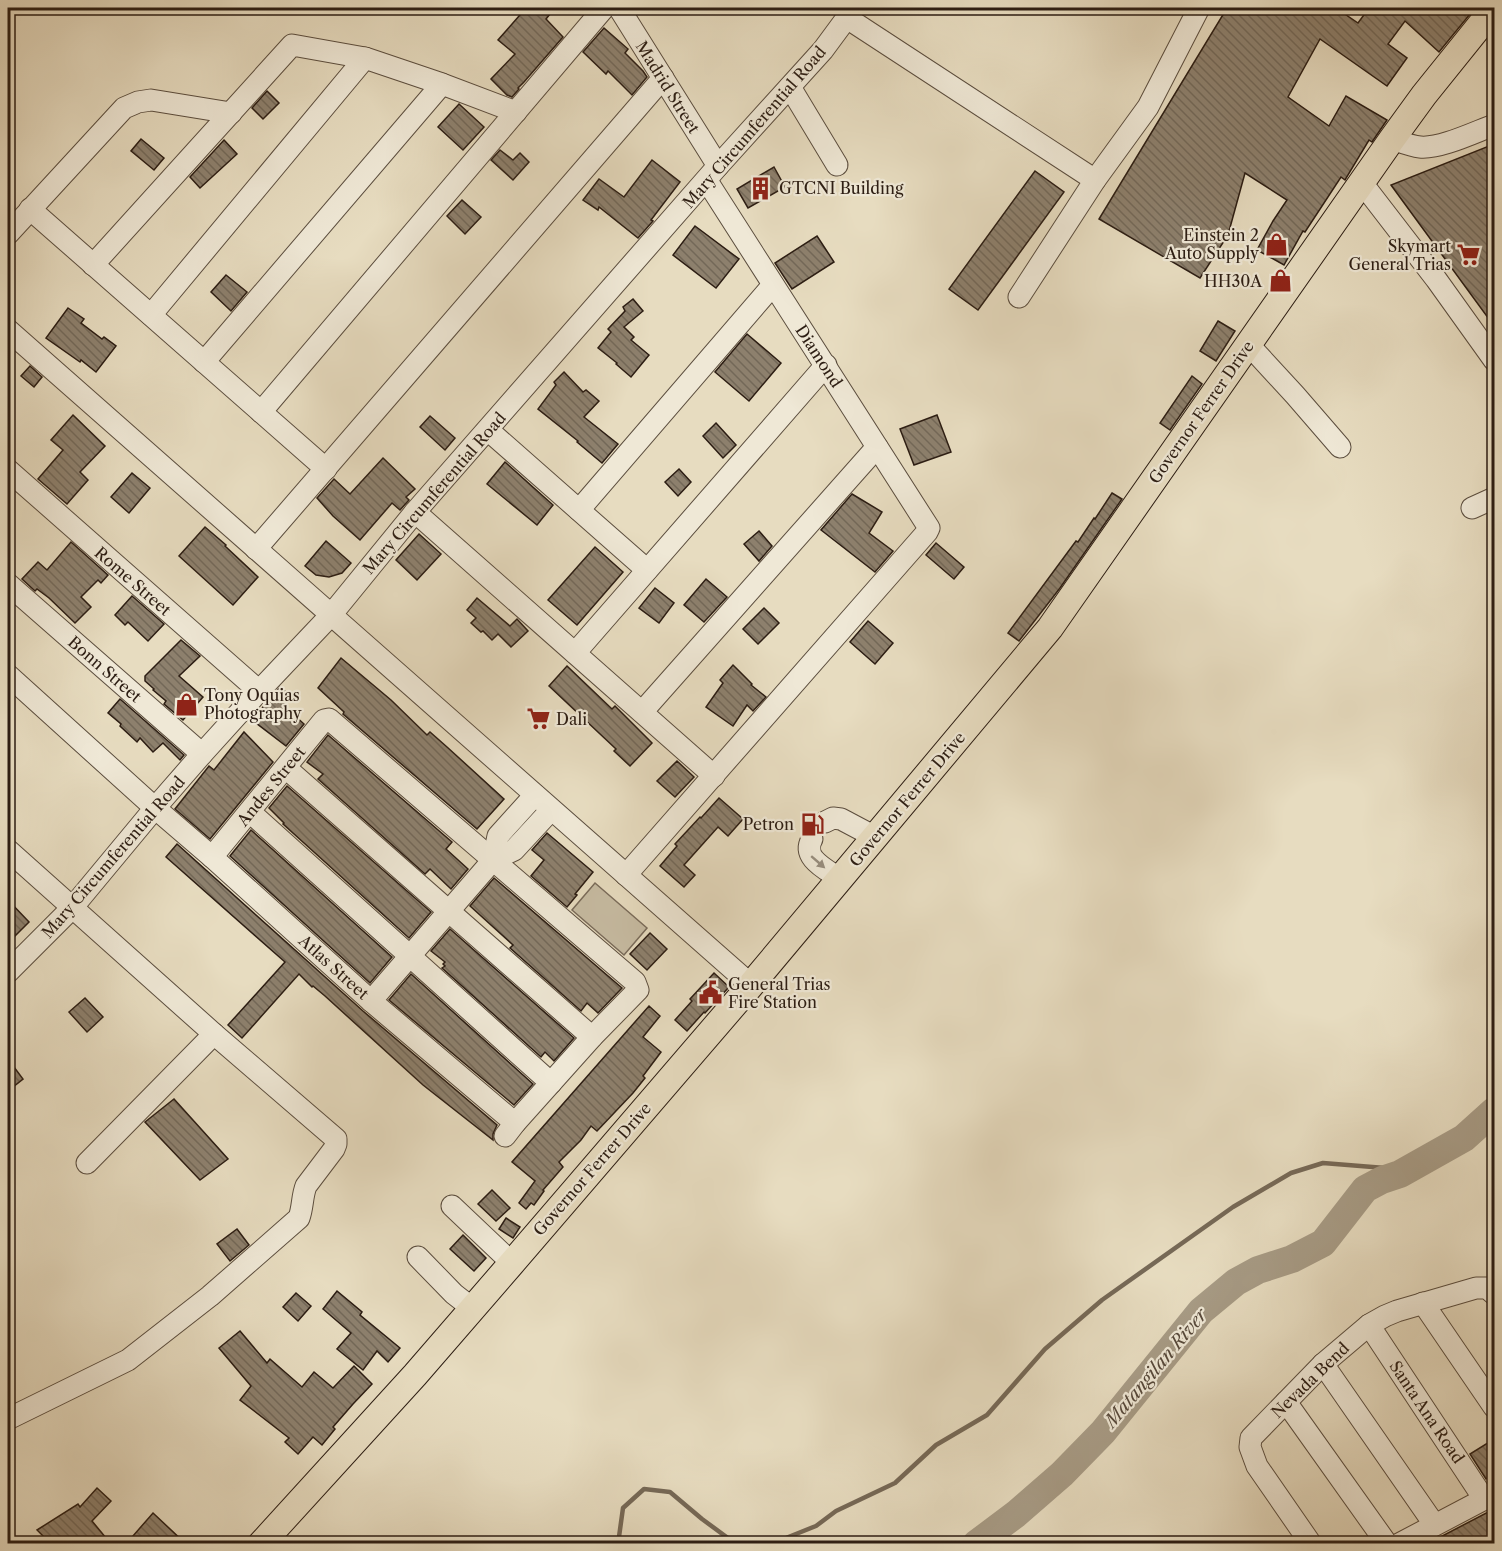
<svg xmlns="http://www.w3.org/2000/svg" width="1502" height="1551" viewBox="0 0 1502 1551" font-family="'Libre Caslon Text',serif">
  <defs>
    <pattern id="building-back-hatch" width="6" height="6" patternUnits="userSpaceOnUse" patternTransform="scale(1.5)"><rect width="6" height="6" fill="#8d806d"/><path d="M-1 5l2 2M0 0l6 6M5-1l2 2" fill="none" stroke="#736858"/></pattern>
  </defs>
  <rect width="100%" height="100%" fill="#e7dcc0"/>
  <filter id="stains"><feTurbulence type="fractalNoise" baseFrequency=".00333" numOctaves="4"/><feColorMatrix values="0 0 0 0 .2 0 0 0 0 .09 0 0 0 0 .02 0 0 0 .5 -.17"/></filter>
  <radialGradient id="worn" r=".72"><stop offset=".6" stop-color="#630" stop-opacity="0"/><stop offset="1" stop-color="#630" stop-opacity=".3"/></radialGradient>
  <path fill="#c7bca3" stroke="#7a6c5b" stroke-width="1.5" d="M595 883 647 928 624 955 572 910Z"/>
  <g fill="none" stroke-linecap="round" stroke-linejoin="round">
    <g stroke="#766957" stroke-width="4.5">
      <path d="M618 1544 623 1508 644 1489 670 1492 702 1519 736 1544"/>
      <path d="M771 1544 816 1526 836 1511 895 1483 936 1445 987 1415 1045 1349 1102 1300 1233 1207 1291 1173 1323 1163 1385 1168 1424 1161"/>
    </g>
    <path stroke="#a79b85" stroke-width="28" d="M976 1544 1016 1514 1062 1474 1103 1432 1201 1311 1236 1282 1258 1270 1292 1259 1323 1243 1365 1189 1382 1180 1400 1174 1464 1138 1494 1111"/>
  </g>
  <g fill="url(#building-back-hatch)" stroke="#2c1d13" stroke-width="1.5">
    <path d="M526 8H555L546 19 563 37 524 82 518 88 519 89 512 97 507 95 491 79 515 54 498 40Z"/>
    <path d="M1227 8H1336L1358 23 1369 8H1475L1439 52 1405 21 1388 44 1407 58 1387 86 1320 39 1288 97 1329 126 1346 96 1387 120 1372 142 1369 140 1345 180 1341 177 1305 232 1303 231 1284 265 1257 250 1273 221 1287 200 1245 173 1228 235 1200 278 1099 219Z"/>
    <path d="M604 28 628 49 625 53 643 71 647 77 632 95 608 71 606 74 583 52Z"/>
    <path d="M267 91 279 103 263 119 252 108Z"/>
    <path d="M459 104 484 127 463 150 438 127Z"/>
    <path d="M141 139 164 158 154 170 131 151Z"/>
    <path d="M224 140 237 154 200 188 190 177Z"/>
    <path d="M1494 144V326L1391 185Z"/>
    <path d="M500 150 513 160 520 153 529 162 513 180 491 160Z"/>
    <path d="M652 160 680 182 651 220 653 221 638 238 599 207 598 210 583 200 599 179 624 197Z"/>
    <path d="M774 167 785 187 748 208 737 189Z"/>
    <path d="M1035 171 1064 192 978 310 949 289Z"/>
    <path d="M462 200 481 217 465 234 447 216Z"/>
    <path d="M695 226 739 259 716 288 673 255Z"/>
    <path d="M817 236 834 262 792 289 775 263Z"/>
    <path d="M226 275 247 292 231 311 211 292Z"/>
    <path d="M633 299 643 311 624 327 634 337 631 340 649 355 631 377 616 364 617 363 598 348 611 332 608 329 625 311 623 307Z"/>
    <path d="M68 308 84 319 81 323 102 339 104 337 116 346 96 372 81 360 80 362 46 338Z"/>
    <path d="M1218 321 1235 331 1216 361 1200 351Z"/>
    <path d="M747 334 781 363 749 401 715 372Z"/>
    <path d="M30 366 42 377 34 387 21 376Z"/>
    <path d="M564 372 583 392 586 390 599 401 584 417 618 444 602 463 577 442 578 441 538 409 556 385 554 382Z"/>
    <path d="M1192 376 1202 384 1170 430 1160 423Z"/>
    <path d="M73 415 105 446 80 472 88 480 67 504 38 479 63 450 51 440Z"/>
    <path d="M937 415 951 452 914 465 900 429Z"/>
    <path d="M430 416 455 438 445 450 420 427Z"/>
    <path d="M716 423 736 445 723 458 703 436Z"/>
    <path d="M383 458 415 489 406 497 409 500 400 510 392 503 360 540 333 516 317 498 334 479 350 494Z"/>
    <path d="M505 462 553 505 537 525 487 484Z"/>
    <path d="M679 469 691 482 678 496 665 482Z"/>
    <path d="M132 473 150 488 129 513 111 497Z"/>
    <path d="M1112 493 1122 499 1060 588 1019 641 1008 633 1076 541 1078 542 1094 518 1095 519Z"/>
    <path d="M852 494 882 512 869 533 893 551 875 572 821 530Z"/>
    <path d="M205 527 226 545 225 546 258 577 233 605 179 556Z"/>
    <path d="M759 531 772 546 759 561 744 544Z"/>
    <path d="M419 534 441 554 417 580 396 560Z"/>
    <path d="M326 541 351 563 342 573 329 577 316 575 305 566Z"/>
    <path d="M71 542 108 575 101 583 98 580 81 597 91 607 75 623 49 598 37 589 35 591 22 579 38 562 47 570Z"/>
    <path d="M936 543 964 567 954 579 926 555Z"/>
    <path d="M595 547 623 572 577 625 548 600Z"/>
    <path d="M706 579 727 597 704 622 684 605Z"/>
    <path d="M655 588 674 603 659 623 639 608Z"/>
    <path d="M132 596 164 624 148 641 128 622 125 625 115 615Z"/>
    <path d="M477 598 510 626 517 619 528 631 511 647 498 634 492 640 483 631 481 632 471 623 476 618 467 610Z"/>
    <path d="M764 608 779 623 758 644 743 629Z"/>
    <path d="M868 621 893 643 875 664 850 642Z"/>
    <path d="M181 640 200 656 179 676 203 697 183 720 164 704 166 701 153 690 154 689 145 681V676Z"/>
    <path d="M341 658 391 700 427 735 430 732 447 747 504 799 477 829 343 714 344 712 318 688Z"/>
    <path d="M733 665 752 684 751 685 766 697 753 711 747 705 733 726 706 707 723 683 720 680Z"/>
    <path d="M567 666 612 709 615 706 652 743 630 766 614 751 616 749 549 686Z"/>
    <path d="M280 687 291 696 283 705 304 724 286 746 252 720Z"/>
    <path d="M120 699 184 755 180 760 163 743 153 752 140 738 137 742 120 726 121 724 108 713Z"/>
    <path d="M244 732 273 762 210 839 175 809 209 766 214 770Z"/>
    <path d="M328 735 452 842 446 849 468 869 451 889 430 869 425 874 318 779 323 774 307 762Z"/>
    <path d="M677 761 694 777 675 797 657 781Z"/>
    <path d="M287 786 431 912 409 938 283 824 284 823 269 808Z"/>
    <path d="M719 798 743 819 728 836 718 827 684 865 695 875 684 887 660 866 677 846 675 844 700 817 701 818Z"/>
    <path d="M251 830 392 957 370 983 230 856Z"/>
    <path d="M547 833 593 872 575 894 577 895 567 907 531 876 544 860 532 850Z"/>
    <path d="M177 844 363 1011 497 1125 493 1134V1140L423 1085 325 996 313 986 312 987 299 974 242 1038 228 1025 285 962 166 857Z"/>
    <path d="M494 878 622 988 598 1013 587 1003 581 1011 510 948 513 945 470 906Z"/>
    <path d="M8 900 29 922 8 943Z"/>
    <path d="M450 929 574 1038 554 1061 545 1052 541 1057 442 968 445 966 443 964 445 962 431 951Z"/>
    <path d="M650 933 667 949 647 970 630 954Z"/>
    <path d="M714 973 729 987 705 1013 704 1012 687 1031 675 1020 692 1001 690 999Z"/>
    <path d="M411 974 533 1084 514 1105 389 1000Z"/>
    <path d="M85 998 103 1017 87 1032 69 1012Z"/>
    <path d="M649 1006 660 1016 643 1037 661 1052 643 1076 645 1078 633 1093 597 1131 591 1126 581 1140 559 1162 563 1167 543 1190 544 1191 534 1205 531 1203 526 1209 519 1203 535 1181 512 1162Z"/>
    <path d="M8 1059 23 1079 8 1091Z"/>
    <path d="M174 1099 228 1159 200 1180 145 1122Z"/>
    <path d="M492 1190 510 1208 496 1221 478 1204Z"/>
    <path d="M506 1218 520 1227 513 1238 499 1229Z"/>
    <path d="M237 1229 249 1245 230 1261 217 1244Z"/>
    <path d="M463 1235 486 1258 474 1271 450 1249Z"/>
    <path d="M337 1291 362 1312 360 1315 400 1348 388 1362 377 1351 363 1370 337 1349 351 1333 323 1309Z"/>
    <path d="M296 1293 311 1306 298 1321 283 1307Z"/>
    <path d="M240 1331 267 1363 270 1359 302 1387 314 1372 333 1388 354 1366 372 1384 353 1404 333 1427 335 1429 322 1445 313 1437 298 1454 285 1442 289 1438 240 1400 251 1386 219 1348Z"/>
    <path d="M1494 1439V1473L1486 1479 1470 1454Z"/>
    <path d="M97 1488 111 1501 92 1521 111 1544H51L37 1530 78 1504 80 1507Z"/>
    <path d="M1492 1510 1494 1514V1544H1427Z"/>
    <path d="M153 1513 186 1544H126Z"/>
  </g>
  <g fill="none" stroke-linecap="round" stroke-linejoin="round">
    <defs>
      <g id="minor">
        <path d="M619 8 718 166"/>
        <path d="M847 18 1095 180"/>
        <path d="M790 87 837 165"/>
        <path d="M1392 139C1401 142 1411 146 1420 147 1440 149 1475 132 1494 125"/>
        <path d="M1362 183 1436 279 1494 360"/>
        <path d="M30 209 326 469"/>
        <path d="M8 234 124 108 138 102 151 100 231 113"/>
        <path d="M93 265 292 45 365 58 442 84 516 112"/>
        <path d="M1019 297 1095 180 1148 107 1199 8"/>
        <path d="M151 315 365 58"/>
        <path d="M8 330 751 985"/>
        <path d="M1248 344 1295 395 1340 447"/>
        <path d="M204 362 442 84"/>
        <path d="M261 412 604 8"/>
        <path d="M488 430 647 570"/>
        <path d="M8 470 259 691"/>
        <path d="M1472 508 1494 498"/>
        <path d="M579 510 773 285"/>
        <path d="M415 512 714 776"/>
        <path d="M256 549 663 78"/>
        <path d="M8 584 202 754"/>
        <path d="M575 653 826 365"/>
        <path d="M8 675 155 808 212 857 371 1001 515 1123"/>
        <path d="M642 712 877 447"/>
        <path d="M286 768 592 1037"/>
        <path d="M250 812 551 1083"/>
        <path d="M825 822 833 818 841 819 875 837"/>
        <path d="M812 839C801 858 826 869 840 879"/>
        <path d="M8 850 214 1034 336 1139V1144L334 1149 306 1186C302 1196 303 1207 299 1218L210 1296 128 1360 8 1419"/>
        <path d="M212 857 324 720 329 719 635 982 638 990 592 1037 515 1123 505 1136"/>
        <path d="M493 860 498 836 535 795"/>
        <path d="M626 875 927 532 929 528 707 181"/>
        <path d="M8 972 72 908 155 808 202 754 259 691 331 615 415 512 718 166 823 50 854 8"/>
        <path d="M371 1001 493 860 514 850 551 810"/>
        <path d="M87 1163 214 1034"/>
        <path d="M452 1206 512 1263"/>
        <path d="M418 1257 454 1294 472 1308"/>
        <path d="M1423 1303 1494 1407"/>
        <path d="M1369 1325 1484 1499"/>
        <path d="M1323 1364 1434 1524"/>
        <path d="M1286 1402 1387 1544"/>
        <path d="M1311 1544 1257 1466 1250 1447 1251 1438 1323 1364 1369 1325 1385 1316 1397 1311 1476 1288H1487L1494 1294"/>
        <path d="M1399 1544 1494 1494"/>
      </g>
      <path id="major" d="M261 1544 415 1375 512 1263 751 985 1050 628 1392 139 1424 95 1494 8"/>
    </defs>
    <use href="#minor" stroke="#5b4d3e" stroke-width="23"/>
    <use href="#major" stroke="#2c1d13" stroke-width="28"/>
    <use href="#minor" stroke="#efe8d6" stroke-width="21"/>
    <use href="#major" stroke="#e7dcc0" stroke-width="26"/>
  </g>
  <defs><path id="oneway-solid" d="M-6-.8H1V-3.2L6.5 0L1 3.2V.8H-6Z" transform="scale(1.5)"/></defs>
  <use fill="#978d7e" href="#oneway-solid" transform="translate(818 862) rotate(41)"/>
  <defs>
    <symbol id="building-bare" viewBox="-9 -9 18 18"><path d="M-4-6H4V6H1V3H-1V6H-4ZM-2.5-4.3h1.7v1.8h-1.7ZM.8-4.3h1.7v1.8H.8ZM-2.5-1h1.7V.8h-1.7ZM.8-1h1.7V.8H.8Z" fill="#8f2418" stroke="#efe8d6" stroke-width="2.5" paint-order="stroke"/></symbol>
    <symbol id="shop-bare" viewBox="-9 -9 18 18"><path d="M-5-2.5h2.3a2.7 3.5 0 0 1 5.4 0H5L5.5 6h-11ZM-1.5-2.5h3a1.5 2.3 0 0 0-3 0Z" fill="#8f2418" stroke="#efe8d6" stroke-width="2.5" paint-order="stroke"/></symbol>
    <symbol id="supermarket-bare" viewBox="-9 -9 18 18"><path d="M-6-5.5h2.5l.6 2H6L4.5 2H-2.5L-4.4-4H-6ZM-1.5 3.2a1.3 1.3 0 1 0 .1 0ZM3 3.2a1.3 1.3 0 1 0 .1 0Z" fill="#8f2418" stroke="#efe8d6" stroke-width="2.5" paint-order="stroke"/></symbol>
    <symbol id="fuel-bare" viewBox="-9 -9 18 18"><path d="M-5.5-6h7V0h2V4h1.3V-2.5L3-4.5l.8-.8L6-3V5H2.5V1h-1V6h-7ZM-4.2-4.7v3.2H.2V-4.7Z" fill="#8f2418" stroke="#efe8d6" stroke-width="2.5" paint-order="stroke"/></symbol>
    <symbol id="civic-bare" viewBox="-9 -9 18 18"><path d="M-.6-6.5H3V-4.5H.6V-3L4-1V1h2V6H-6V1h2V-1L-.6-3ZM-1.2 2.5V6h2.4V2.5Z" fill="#8f2418" stroke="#efe8d6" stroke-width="2.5" paint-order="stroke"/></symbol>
  </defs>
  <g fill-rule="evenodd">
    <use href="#building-bare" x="744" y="172" width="33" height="33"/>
    <use href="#shop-bare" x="1260" y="228" width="33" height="33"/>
    <use href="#supermarket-bare" x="1452" y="238" width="33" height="33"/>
    <use href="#shop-bare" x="1264" y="264" width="33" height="33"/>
    <use href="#shop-bare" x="170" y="688" width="33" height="33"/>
    <use href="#supermarket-bare" x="522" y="702" width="33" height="33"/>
    <use href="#fuel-bare" x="796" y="808" width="33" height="33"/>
    <use href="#civic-bare" x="694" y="976" width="33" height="33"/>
  </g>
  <g text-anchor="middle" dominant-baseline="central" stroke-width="4.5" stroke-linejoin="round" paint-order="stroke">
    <g font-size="16" fill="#2c1d13" stroke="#efe8d6">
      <text transform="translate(668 87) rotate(58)">Madrid Street</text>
      <text transform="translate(754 127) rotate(-49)">Mary Circumferential Road</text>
      <text transform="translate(819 356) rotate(57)">Diamond</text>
      <text transform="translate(1201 412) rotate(-55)">Governor Ferrer Drive</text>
      <text transform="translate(434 493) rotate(-49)">Mary Circumferential Road</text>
      <text transform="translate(133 581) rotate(41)">Rome Street</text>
      <text transform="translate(105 669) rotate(41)">Bonn Street</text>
      <text transform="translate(271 786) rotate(-51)">Andes Street</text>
      <text transform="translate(907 799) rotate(-50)">Governor Ferrer Drive</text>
      <text transform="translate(113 857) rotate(-49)">Mary Circumferential Road</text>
      <text transform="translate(334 967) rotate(42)">Atlas Street</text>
      <text transform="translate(592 1169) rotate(-49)">Governor Ferrer Drive</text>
      <text transform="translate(1310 1380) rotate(-44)">Nevada Bend</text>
      <text transform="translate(1427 1412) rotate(56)">Santa Ana Road</text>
    </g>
    <g font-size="16" fill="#2c1d13" stroke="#efe8d6" text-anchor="start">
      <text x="779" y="188">GTCNI Building</text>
      <text x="1259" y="235" text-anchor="end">Einstein 2<tspan x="1259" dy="18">Auto Supply</tspan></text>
      <text x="1451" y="246" text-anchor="end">Skymart<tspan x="1451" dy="18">General Trias</tspan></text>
      <text x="1262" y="281" text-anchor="end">HH30A</text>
      <text x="204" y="695">Tony Oquias<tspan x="204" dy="18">Photography</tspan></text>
      <text x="556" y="719">Dali</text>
      <text x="794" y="824" text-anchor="end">Petron</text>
      <text x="728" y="984">General Trias<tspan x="728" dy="18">Fire Station</tspan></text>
    </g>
    <g font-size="18" font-style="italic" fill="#57493b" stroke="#efe8d6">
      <text transform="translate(1156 1368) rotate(-50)">Matangilan River</text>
    </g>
  </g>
  <rect width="1502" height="1551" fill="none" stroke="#e7dcc0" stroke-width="30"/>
  <rect x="9" y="9" width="1484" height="1533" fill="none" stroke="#2c1d13" stroke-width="3"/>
  <rect x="15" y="15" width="1472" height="1521" fill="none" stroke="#2c1d13" stroke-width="1.5"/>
  <rect width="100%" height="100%" filter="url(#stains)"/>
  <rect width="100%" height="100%" fill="url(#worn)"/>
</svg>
